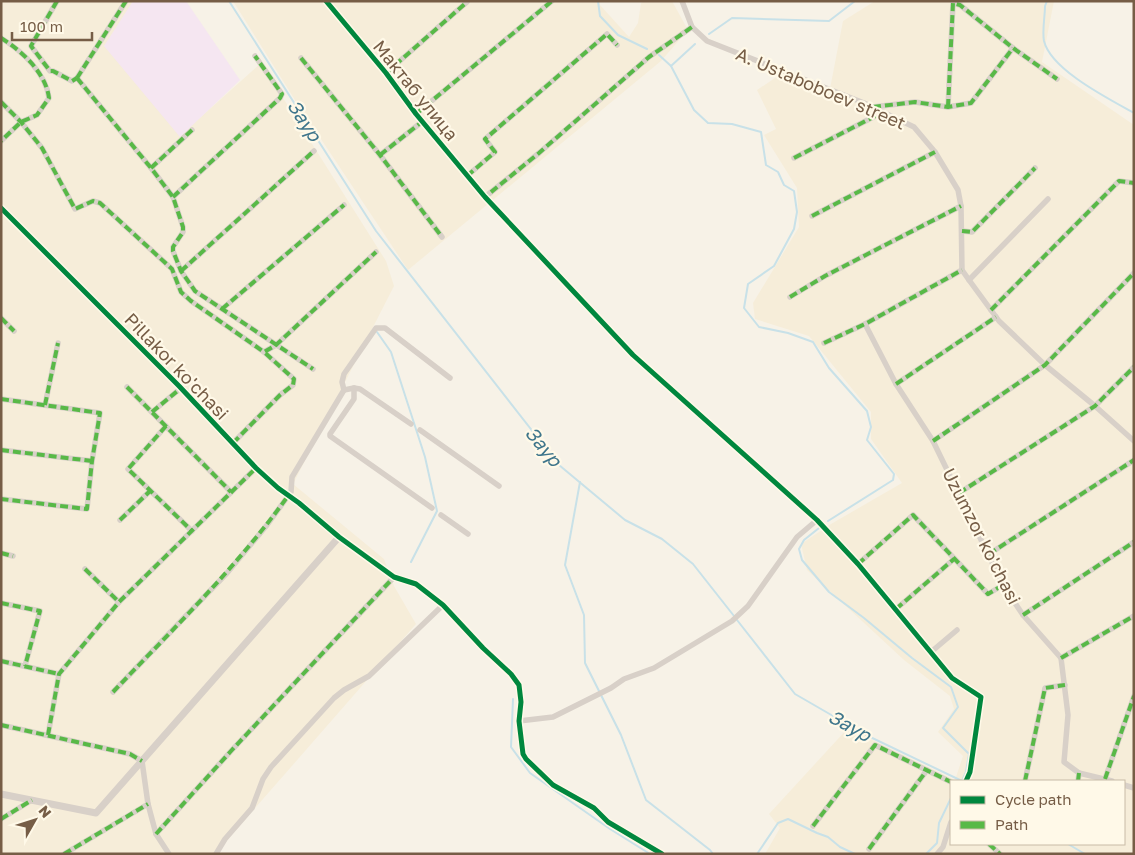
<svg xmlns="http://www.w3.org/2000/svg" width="1135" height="855" viewBox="0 0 1135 855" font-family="'Golos Text',sans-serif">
  <rect width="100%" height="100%" fill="#f7f2e7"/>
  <g fill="#f6edd9" fill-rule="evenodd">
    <path d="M1 1H158L181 135 261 63 386 261 394 286 293 484 384 559 394 586 416 624 215 854H1Z"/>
    <path d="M233 1H600V5L629 37 638 23 641 3 644 1H672L688 30 661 61 408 270 295 100Z"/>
    <path d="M875 1H1054L1042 62 1134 125V854H765L780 828 769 814 848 728 955 780 963 756 938 732 954 709 950 696 904 660 807 570 801 544 831 524 902 483 871 439V412L809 336 755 319 753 303 799 227 797 188 764 135 776 129 757 90 781 74 829 94 843 21ZM951 781H1124V844H951Z"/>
  </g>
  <path fill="#f5e6f1" d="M133 1H186L240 80 180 137 104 46Z"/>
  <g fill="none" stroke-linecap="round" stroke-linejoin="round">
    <g stroke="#c8e1e8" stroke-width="2">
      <path d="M229 1 376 231 559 465 625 520 662 539 693 564 734 616"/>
      <path d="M598 1 600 16 618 35 647 49"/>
      <path d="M1047 1 1045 6C1045 16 1042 31 1044 41 1051 70 1109 99 1134 113"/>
      <path d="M709 34 732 18 829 21 855 1"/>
      <path d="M659 55 671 66 694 110 708 123 732 124 761 132 766 165 778 172 784 185 794 191 797 212 794 229 774 266 748 284 744 308 759 327 788 333 813 342 829 368 867 411 871 427 867 440 894 474 893 480 828 521"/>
      <path d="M671 66 695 44"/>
      <path d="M377 332 391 352 425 457 437 511 411 562"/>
      <path d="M580 482 565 565 584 615 585 663 621 735 646 800 710 850 713 854"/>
      <path d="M819 528 804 540 799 549 802 560 829 592 864 618 912 658 951 687 958 707 943 728 969 754 966 772 962 781"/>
      <path d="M737 620 795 694 866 735 962 781"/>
      <path d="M513 699 511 747 530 773 610 829 650 854"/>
      <path d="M1068 844 1085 854"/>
      <path d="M757 854 778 823 788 819 817 833 828 837 840 847 855 854"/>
      <path d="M926 854 937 843 939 823 951 798"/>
    </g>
    <g stroke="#d8d0c8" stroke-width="5.5">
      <path d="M57 1 31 46 50 71H53L72 81 77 78"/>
      <path d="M326 1 386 73 416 114 485 197 633 355 817 520 858 564 952 678 981 697 970 772 966 781"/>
      <path d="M682 1 692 27 707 41 864 103 914 127 935 152 958 190 961 206 962 270 969 280 999 321 1045 365 1095 406 1134 441"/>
      <path d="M1 38C22 51 46 73 49 98L37 115 21 122 1 141"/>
      <path d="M301 58 380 155 442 237"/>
      <path d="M386 73 467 2"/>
      <path d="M77 78 151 168 173 197 183 227V232L173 247V251L181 271 195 291 313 369"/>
      <path d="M77 78 126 1"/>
      <path d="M1 102 21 122 42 148 75 209 93 201 100 203 172 269 181 292 191 301 264 352 276 345 376 252"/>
      <path d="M873 107 915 102 948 107 971 103 1013 48"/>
      <path d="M948 107 953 3 960 5 1013 48 1057 79"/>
      <path d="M416 114 552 1"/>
      <path d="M380 155 423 121"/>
      <path d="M794 158 883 112"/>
      <path d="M151 168 192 130"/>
      <path d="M467 176 495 152 485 139 607 34 617 45"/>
      <path d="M173 197 280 98 282 94 255 56"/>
      <path d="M485 197 539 153 649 57 692 27"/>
      <path d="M812 216 935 152"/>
      <path d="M962 231 972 232 1035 168"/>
      <path d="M181 271 314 151"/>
      <path d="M969 280 1048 199"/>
      <path d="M790 297 825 276 961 206"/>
      <path d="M222 309 344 205"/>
      <path d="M991 310 1119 181 1134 183"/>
      <path d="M1 318 14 331"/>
      <path d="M865 324 896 384 933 441 1003 585 1023 615 1061 658 1068 715 1064 762 1079 773 1112 781"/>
      <path d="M824 343 865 324 962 270"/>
      <path d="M896 384 996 317"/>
      <path d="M127 387 231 492"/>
      <path d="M354 388V399L330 434V436L432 508"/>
      <path d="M1 399 100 413 92 461 87 509 1 499"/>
      <path d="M45 405 58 343"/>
      <path d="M152 412 181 388"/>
      <path d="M411 424 360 389 354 388 344 390 342 382 344 374 376 328H385L450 378"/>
      <path d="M166 426 128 469 192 531"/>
      <path d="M420 430 499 486"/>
      <path d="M933 441 1045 365 1134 273"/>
      <path d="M233 443 280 395 293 385 294 379 264 352"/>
      <path d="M1 450 92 461"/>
      <path d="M959 493 1095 406 1134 367"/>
      <path d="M441 515 468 534"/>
      <path d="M120 520 150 491"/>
      <path d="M339 537 394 577 416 584 443 605 483 648 511 674 519 685 521 702 519 721 523 754 526 759 553 785 594 808 608 822 662 854"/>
      <path d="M1 553 13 556"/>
      <path d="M989 554 1134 460"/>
      <path d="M858 564 913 515 988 594 1003 585"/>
      <path d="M85 569 119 602"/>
      <path d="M1 603 40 611 25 666"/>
      <path d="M896 609 954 559"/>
      <path d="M1023 615 1134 542"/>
      <path d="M931 652 957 630"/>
      <path d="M1061 658 1134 616"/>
      <path d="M1 661 59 674"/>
      <path d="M113 692 227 573 267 525 291 492 292 477 344 390"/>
      <path d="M519 721 553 717 611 688 624 679 654 668 732 621 748 606 797 537 817 520"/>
      <path d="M1 725 130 754 142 761 148 804 156 834 169 854"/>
      <path d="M48 735 59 674 119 602 256 468"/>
      <path d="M1105 779 1134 696"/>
      <path d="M1025 781 1045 688 1065 685"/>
      <path d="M1078 781 1079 773"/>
      <path d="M1124 785 1134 788"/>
      <path d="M1 819 32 800"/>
      <path d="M813 826 875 745 951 782"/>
      <path d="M156 834 231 751 394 577"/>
      <path d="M989 844 1000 854"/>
      <path d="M869 849 927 770"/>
      <path d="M64 854 148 804"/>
      <path d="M216 854 225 839 252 808 263 779 271 767 334 698 344 690 369 676 443 605"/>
      <path d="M937 854 943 847 951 822"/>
    </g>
    <path stroke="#d8d0c8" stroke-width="7" d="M1 208 179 386 256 468 278 488 299 503 339 537 96 813 1 794"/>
    <g stroke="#58b947" stroke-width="4" stroke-dasharray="8 4" stroke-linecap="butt">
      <path d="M57 1 31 46 50 71H53L72 81 77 78"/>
      <path d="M1 38C22 51 46 73 49 98L37 115 21 122 1 141"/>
      <path d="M301 58 380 155 442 237"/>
      <path d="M386 73 467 2"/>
      <path d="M77 78 151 168 173 197 183 227V232L173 247V251L181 271 195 291 313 369"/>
      <path d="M77 78 126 1"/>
      <path d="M1 102 21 122 42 148 75 209 93 201 100 203 172 269 181 292 191 301 264 352 276 345 376 252"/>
      <path d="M873 107 915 102 948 107 971 103 1013 48"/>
      <path d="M948 107 953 3 960 5 1013 48 1057 79"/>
      <path d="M416 114 552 1"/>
      <path d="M380 155 423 121"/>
      <path d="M794 158 883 112"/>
      <path d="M151 168 192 130"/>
      <path d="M467 176 495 152 485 139 607 34 617 45"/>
      <path d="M482 194 485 197 539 153 649 57 692 27"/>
      <path d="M173 197 280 98 282 94 255 56"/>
      <path d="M812 216 935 152"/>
      <path d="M962 231 972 232 1035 168"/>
      <path d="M181 271 314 151"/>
      <path d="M790 297 825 276 961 206"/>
      <path d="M222 309 344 205"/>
      <path d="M991 310 1119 181 1134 183"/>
      <path d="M1 318 14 331"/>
      <path d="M824 343 865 324 962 270"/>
      <path d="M896 384 996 317"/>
      <path d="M127 387 231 492"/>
      <path d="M1 399 100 413 92 461 87 509 1 499"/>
      <path d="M45 405 58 343"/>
      <path d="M152 412 181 388"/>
      <path d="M166 426 128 469 192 531"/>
      <path d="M933 441 1045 365 1134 273"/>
      <path d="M233 443 280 395 293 385 294 379 264 352"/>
      <path d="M1 450 92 461"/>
      <path d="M959 493 1095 406 1134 367"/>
      <path d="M120 520 150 491"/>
      <path d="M1 553 13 556"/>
      <path d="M989 554 1134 460"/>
      <path d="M858 564 913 515 988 594 1003 585"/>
      <path d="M85 569 119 602"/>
      <path d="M1 603 40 611 25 666"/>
      <path d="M896 609 954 559"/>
      <path d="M1023 615 1134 542"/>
      <path d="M1061 658 1134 616"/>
      <path d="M1 661 59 674"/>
      <path d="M113 692C173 629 237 567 288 496"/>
      <path d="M1 725 130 754 142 761"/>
      <path d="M48 735 59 674 119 602 256 468"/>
      <path d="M1105 779 1134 696"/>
      <path d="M1025 781 1045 688 1065 685"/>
      <path d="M1078 781 1079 773"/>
      <path d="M1 819 32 800"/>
      <path d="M813 826 875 745 951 782"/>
      <path d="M156 834 231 751 394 577"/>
      <path d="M989 844 1000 854"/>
      <path d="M869 849 927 770"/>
      <path d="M64 854 148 804"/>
    </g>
    <defs>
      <g id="cycleway">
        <path d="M326 1 386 73 416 114 485 197 633 355 817 520 858 564 952 678 981 697 970 772 966 781"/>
        <path d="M1 208 179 386 256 468 278 488 299 503 339 537 394 577 416 584 443 605 483 648 511 674 519 685 521 702 519 721 523 754 526 759 553 785 594 808 608 822 662 854"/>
      </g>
    </defs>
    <use href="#cycleway" stroke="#fff9e8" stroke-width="8"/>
    <use href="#cycleway" stroke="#00873e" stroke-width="5"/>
  </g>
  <g text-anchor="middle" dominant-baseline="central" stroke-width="4.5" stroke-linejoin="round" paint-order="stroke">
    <g font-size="18" fill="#765d46" stroke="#fff9e8">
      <text transform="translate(821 88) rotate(23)">A. Ustaboboev street</text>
      <text transform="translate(416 90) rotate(51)">Мактаб улица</text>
      <text transform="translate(177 366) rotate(46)">Pillakor ko'chasi</text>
      <text transform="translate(982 536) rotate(63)">Uzumzor ko'chasi</text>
    </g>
    <g font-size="19" font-style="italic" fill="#3e758b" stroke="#fff9e8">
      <text transform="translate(305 120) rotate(57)">Заур</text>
      <text transform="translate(544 446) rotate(51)">Заур</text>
      <text transform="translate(850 725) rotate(29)">Заур</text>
    </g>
  </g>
  <rect width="1135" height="855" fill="none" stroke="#765d46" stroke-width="5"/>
  <rect x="950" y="780" width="175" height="65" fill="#fff9e8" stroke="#c8bba7"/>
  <rect x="960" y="796" width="25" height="8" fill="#00873e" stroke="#c8bba7"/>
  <text x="995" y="805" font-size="15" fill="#765d46">Cycle path</text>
  <rect x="960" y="821" width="25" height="8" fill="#58b947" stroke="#c8bba7"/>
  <text x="995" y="830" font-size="15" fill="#765d46">Path</text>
  <g transform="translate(35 820) rotate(51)" stroke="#fff9e8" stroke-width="4" paint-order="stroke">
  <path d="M0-4L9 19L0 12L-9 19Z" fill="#765d46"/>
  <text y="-8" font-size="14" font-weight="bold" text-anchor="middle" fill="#765d46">N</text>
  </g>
  <path d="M12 32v8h80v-8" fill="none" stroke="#765d46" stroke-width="2.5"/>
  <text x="20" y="32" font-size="15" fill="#765d46" stroke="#fff9e8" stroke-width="4" paint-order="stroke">100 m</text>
</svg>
